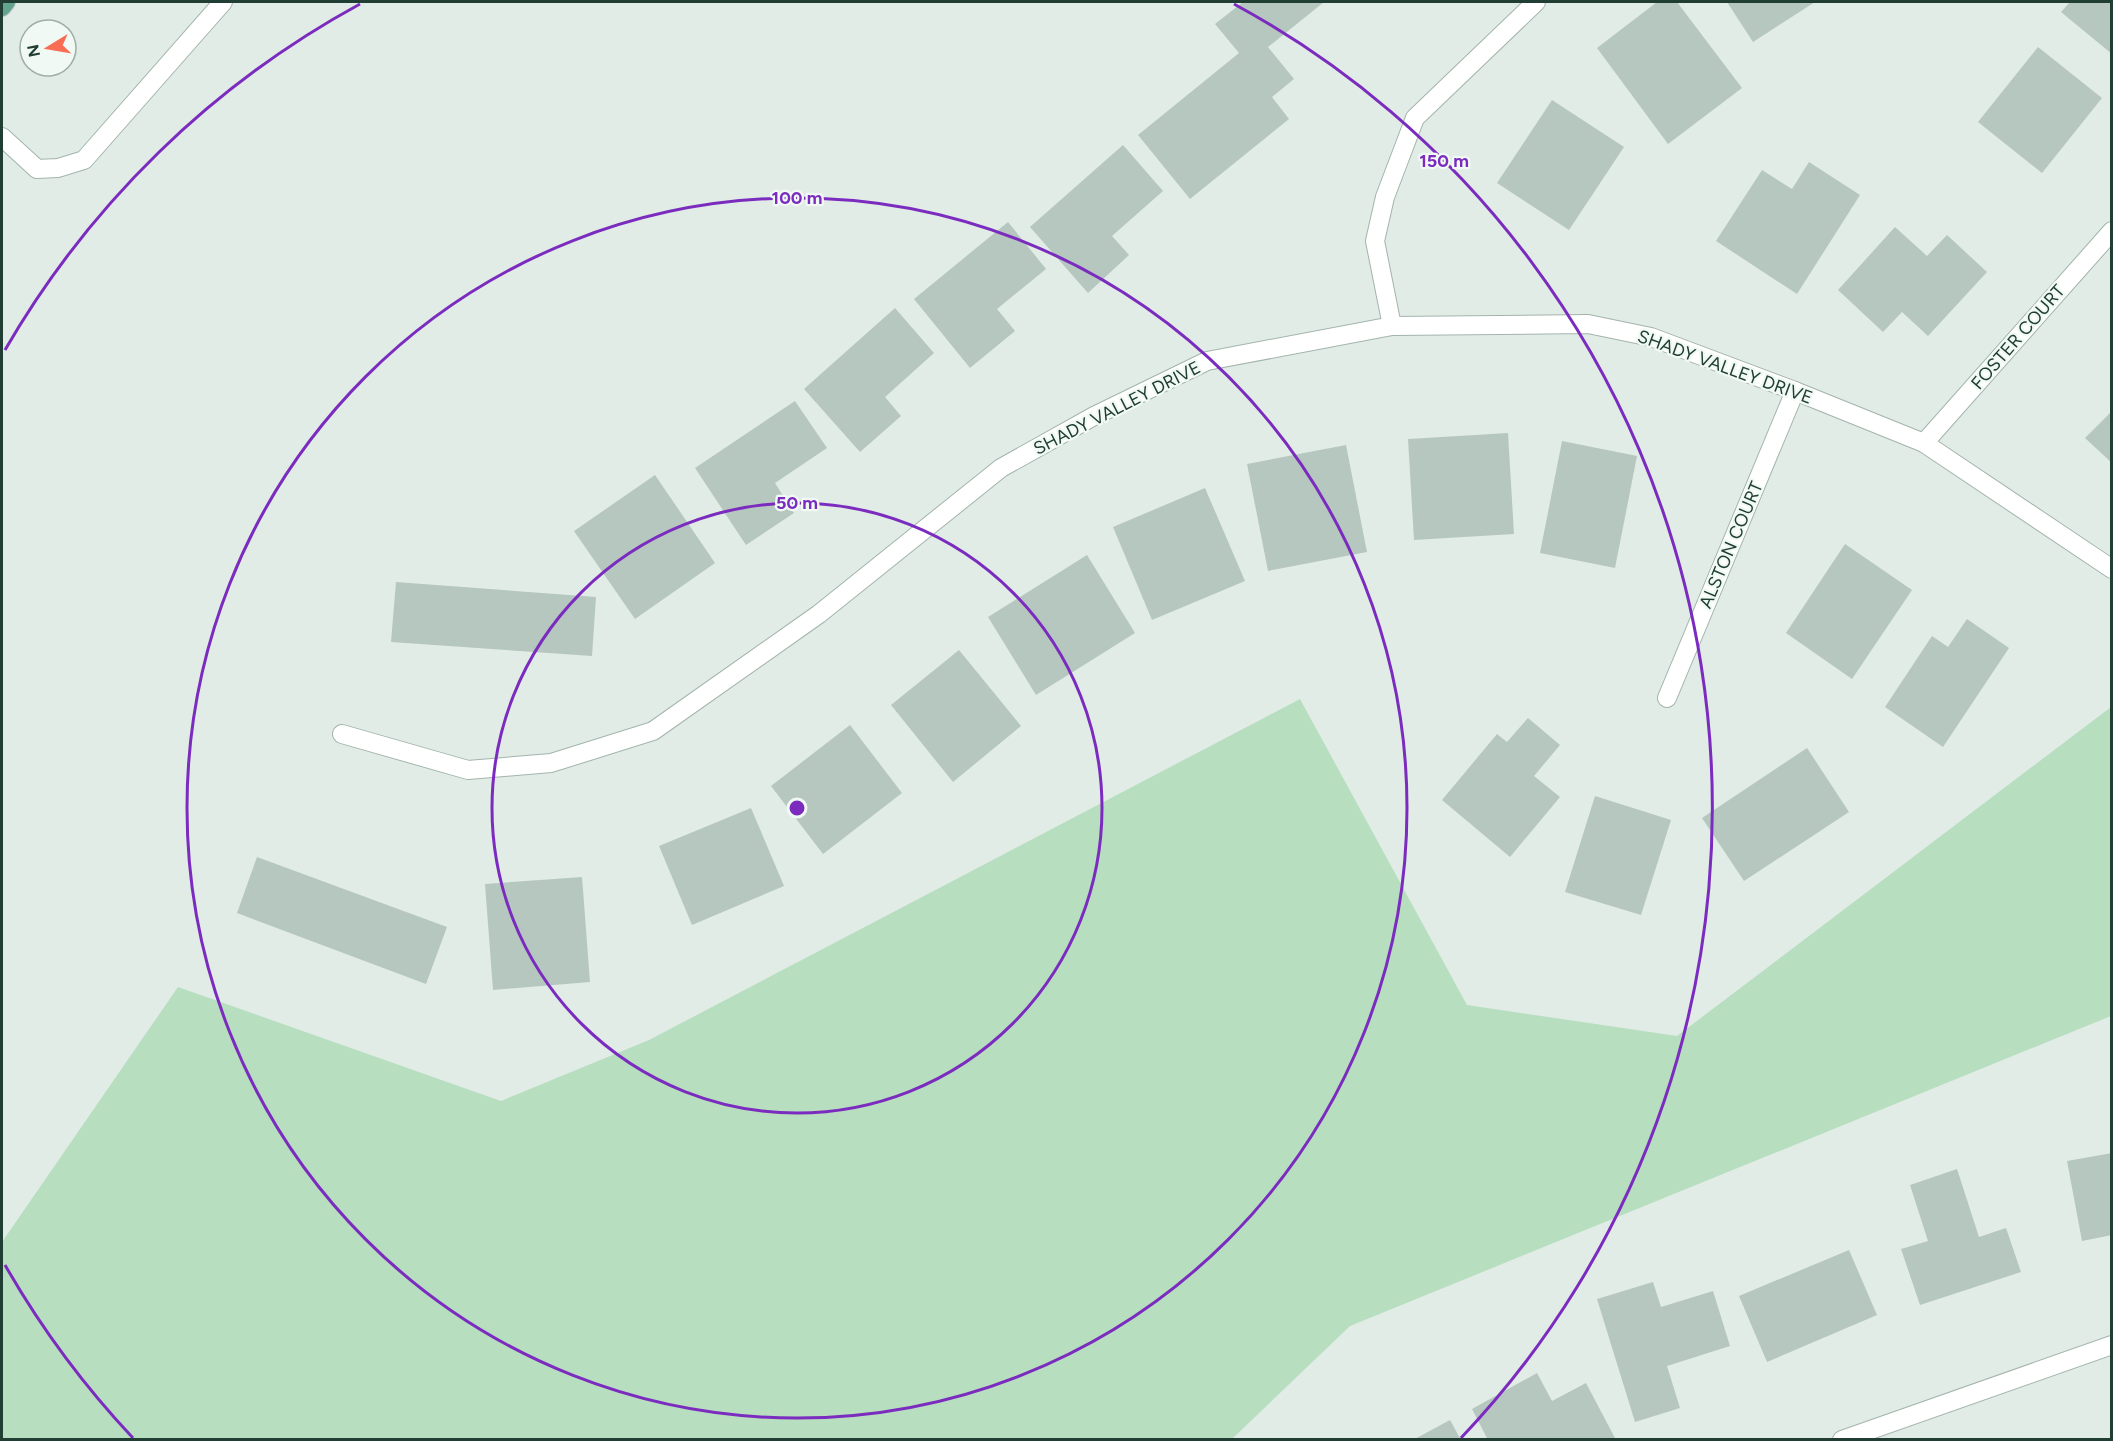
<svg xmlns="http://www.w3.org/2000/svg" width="2113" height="1441" viewBox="0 0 2113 1441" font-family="Figtree,sans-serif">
  <rect width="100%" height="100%" fill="#e1ece6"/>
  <path fill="#b8dec0" d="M1300 699 1467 1005 1677 1036 2111 707V1016L1350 1326 1232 1439H2V1242L178 987 501 1101 649 1040Z"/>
  <g fill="#b6c7bf">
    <path d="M1243 2H1324L1268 47 1294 79 1272 97 1289 119 1190 199 1138 135 1239 53 1215 24Z"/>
    <path d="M1657 2H1677L1742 88 1668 144 1597 48Z"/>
    <path d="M1727 2H1815L1753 42Z"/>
    <path d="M2070 2H2112V54L2061 12Z"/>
    <path d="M2038 47 2102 98 2042 173 1978 122Z"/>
    <path d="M1552 100 1624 147 1569 230 1497 183Z"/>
    <path d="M1123 145 1163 191 1112 236 1129 255 1088 293 1030 227Z"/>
    <path d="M1809 162 1860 195 1797 294 1716 241 1762 170 1792 189Z"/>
    <path d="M1008 222 1046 269 997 309 1015 331 970 368 914 299Z"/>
    <path d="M1895 227 1927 256 1947 235 1987 272 1928 336 1902 312 1883 332 1838 290Z"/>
    <path d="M895 308 934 353 885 397 901 416 860 452 804 389Z"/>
    <path d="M795 401 827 448 775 483 794 513 746 545 695 468Z"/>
    <path d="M2112 411V463L2085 438Z"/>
    <path d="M1508 433 1514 534 1414 540 1408 439Z"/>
    <path d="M1562 441 1637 456 1615 568 1540 553Z"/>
    <path d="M1346 445 1367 552 1268 571 1247 464Z"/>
    <path d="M655 475 715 563 635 619 574 531Z"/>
    <path d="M1205 488 1245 581 1152 620 1113 527Z"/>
    <path d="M1845 544 1912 590 1852 679 1786 633Z"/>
    <path d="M1087 555 1135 633 1036 695 988 617Z"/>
    <path d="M396 582 596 597 592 656 391 642Z"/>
    <path d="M1967 619 2009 648 1943 747 1885 707 1932 636 1948 647Z"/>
    <path d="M959 650 1021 726 953 782 891 705Z"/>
    <path d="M1528 718 1560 745 1534 776 1560 797 1510 857 1442 800 1497 734 1507 742Z"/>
    <path d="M850 725 902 793 823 854 771 786Z"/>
    <path d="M1807 748 1849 812 1744 881 1702 818Z"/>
    <path d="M1595 796 1671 820 1641 915 1565 892Z"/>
    <path d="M751 808 784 886 692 925 659 846Z"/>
    <path d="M257 857 447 927 426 984 237 913Z"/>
    <path d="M582 877 590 982 493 990 485 884Z"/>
    <path d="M2112 1153V1235L2082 1241 2067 1161Z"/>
    <path d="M1957 1169 1979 1237 2006 1228 2021 1272 1920 1305 1901 1249 1928 1241 1910 1185Z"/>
    <path d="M1849 1250 1877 1315 1767 1362 1739 1296Z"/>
    <path d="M1653 1282 1661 1307 1713 1291 1730 1346 1667 1366 1680 1408 1635 1422 1597 1299Z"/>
    <path d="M1537 1373 1552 1401 1586 1383 1615 1438 1611 1440H1488L1472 1409Z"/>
    <path d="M1450 1420 1461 1440H1413Z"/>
  </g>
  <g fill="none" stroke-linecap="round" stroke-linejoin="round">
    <defs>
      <g id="minor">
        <path d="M2 137 37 169 58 168 84 160 223 2"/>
        <path d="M1392 326 1375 241 1385 197 1415 118 1536 2"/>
        <path d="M1924 443 2112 231"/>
        <path d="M1667 698 1795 391"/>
        <path d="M342 734 468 770 551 763 653 731 819 614 1001 468 1094 416 1207 361 1392 326 1588 324 1651 337 1795 391 1924 443 2112 569"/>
        <path d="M1842 1440 2112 1345"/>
      </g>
      <path id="major" d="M2 7 6 2"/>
    </defs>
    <use href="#minor" stroke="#a3b4ad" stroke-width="20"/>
    <use href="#major" stroke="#c1c9c6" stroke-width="20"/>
    <use href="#minor" stroke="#fff" stroke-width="18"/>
    <use href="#major" stroke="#63a48e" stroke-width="18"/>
  </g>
  <g fill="none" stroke="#7b2cbf" stroke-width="3">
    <circle cx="797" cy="808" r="305"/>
    <circle cx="797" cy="808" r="610"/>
    <path d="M133 1438A915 915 0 0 1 5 1265M5 350A915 915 0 0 1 360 4M1234 4A915 915 0 0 1 1461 1438"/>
  </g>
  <g text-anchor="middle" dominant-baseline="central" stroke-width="4.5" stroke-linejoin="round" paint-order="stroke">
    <g font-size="18" fill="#203e33" stroke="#f1f9f4">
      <text transform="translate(2018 337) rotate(-49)">FOSTER COURT</text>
      <text transform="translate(1725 367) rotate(20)">SHADY VALLEY DRIVE</text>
      <text transform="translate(1117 408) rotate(-27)">SHADY VALLEY DRIVE</text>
      <text transform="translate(1731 545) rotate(-67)">ALSTON COURT</text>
    </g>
  </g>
  <circle cx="797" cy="808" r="9" fill="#7b2cbf" stroke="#f1f9f4" stroke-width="3"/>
  <g font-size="18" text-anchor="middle" font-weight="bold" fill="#7b2cbf" stroke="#f1f9f4" stroke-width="4.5" stroke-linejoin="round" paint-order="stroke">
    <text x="1444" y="167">150 m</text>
    <text x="797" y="204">100 m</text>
    <text x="797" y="509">50 m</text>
  </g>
  <rect width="2113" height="1441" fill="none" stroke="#203e33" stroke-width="6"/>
  <g transform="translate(48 48) rotate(259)"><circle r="28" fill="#f1f9f4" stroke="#9daea7" stroke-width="1.5"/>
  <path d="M0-4.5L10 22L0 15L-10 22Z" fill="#f86d53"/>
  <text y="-9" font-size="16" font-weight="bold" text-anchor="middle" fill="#203e33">N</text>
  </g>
</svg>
